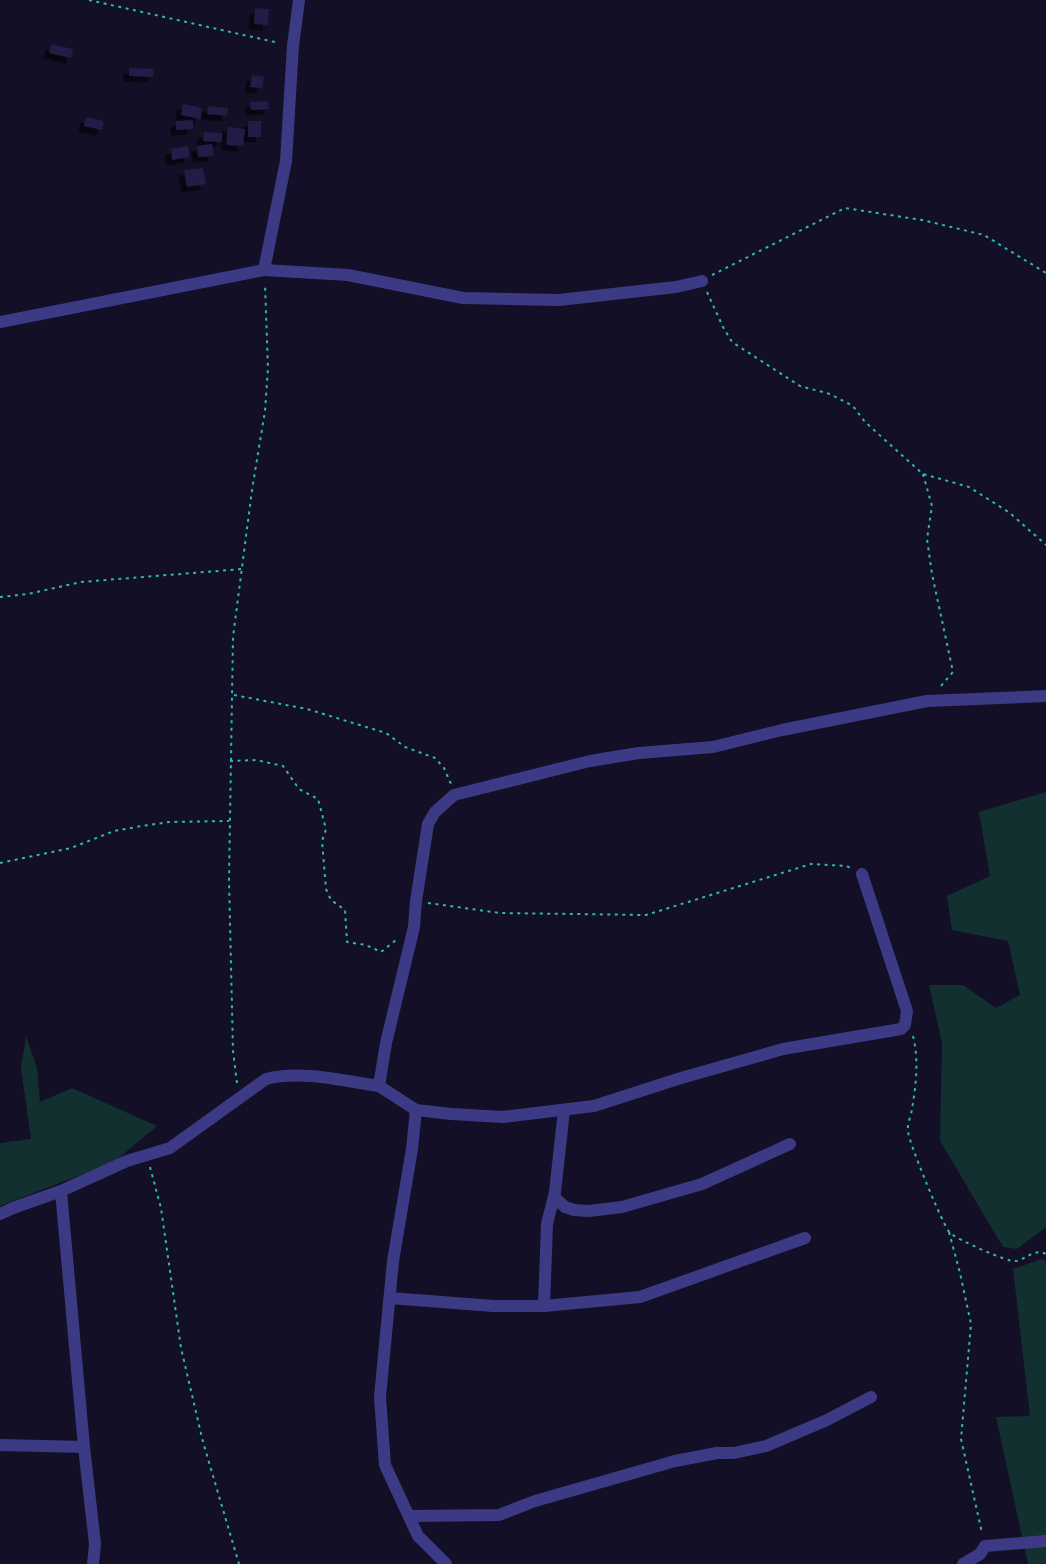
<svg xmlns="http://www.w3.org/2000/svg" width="1046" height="1564" viewBox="0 0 1046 1564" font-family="Signika,sans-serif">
  <defs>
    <filter id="shadow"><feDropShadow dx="-5.5" dy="5.5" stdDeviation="0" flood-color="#0009"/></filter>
  </defs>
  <rect width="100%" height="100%" fill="#130f26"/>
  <g fill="#12302f">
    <path d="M1046 792V1227L1017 1249 1003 1247 940 1141 942 1043 929 985H963L996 1008 1020 995 1008 941 952 930 947 896 990 876 979 812Z"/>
    <path d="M26 1036 37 1068 40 1102 72 1088 157 1126 114 1162 0 1206V1143L31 1139 21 1068Z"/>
    <path d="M1041 1259 1046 1261V1564H1028L996 1417 1030 1416 1013 1269Z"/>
  </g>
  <g fill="#241b47" filter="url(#shadow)">
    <path d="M255 8 269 9 268 25 254 24Z"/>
    <path d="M51 44 73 49 71 58 49 53Z"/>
    <path d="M129 68 154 69 153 77 129 76Z"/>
    <path d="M252 75 264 77 262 88 250 87Z"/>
    <path d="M268 101 269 109 251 110 250 102Z"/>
    <path d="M183 104 202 108 200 119 181 115Z"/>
    <path d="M208 106 228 108 227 116 207 114Z"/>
    <path d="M86 117 104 121 102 130 84 126Z"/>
    <path d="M193 120V129L176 130V121Z"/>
    <rect x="248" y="121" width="13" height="16"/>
    <path d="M228 127 245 129 243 146 226 145Z"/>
    <path d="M204 132 222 133V142L203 141Z"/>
    <path d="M212 144 214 156 198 157 197 146Z"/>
    <path d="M188 146 190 157 172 160 171 149Z"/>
    <path d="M203 168 206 184 187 187 184 170Z"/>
  </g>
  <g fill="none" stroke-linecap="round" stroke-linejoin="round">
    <g stroke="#2fb8b0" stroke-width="2" stroke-dasharray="3 4.5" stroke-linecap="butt">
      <path d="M89 0 279 43"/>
      <path d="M712 275 845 208 922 220 984 235 1046 273"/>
      <path d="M707 292 723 327 732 342 800 386 830 394 853 406 865 422 923 474 969 487 1010 513 1046 545"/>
      <path d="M923 474 932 506 927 539 932 574 953 672 940 687"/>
      <path d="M0 597 28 594 81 582 242 569"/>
      <path d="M234 695 307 709 386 733 405 747 435 758 444 768 451 784"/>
      <path d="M230 761 256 760 283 766 299 789 318 799 326 829 322 841 326 889 331 900 345 910 347 942 366 945 381 952 396 940"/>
      <path d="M0 863 71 848 114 831 142 826 169 822 229 821"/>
      <path d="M428 903 500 913 646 915 811 864 847 866 852 869"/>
      <path d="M913 1036C919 1059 916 1086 912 1109 911 1116 907 1124 908 1131 908 1141 944 1228 950 1233 957 1239 1008 1263 1016 1261 1027 1259 1034 1248 1046 1254"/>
      <path d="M237 1083 233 1051 229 880 233 637 252 490 265 411 268 368 265 284"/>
      <path d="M150 1167 161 1208 181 1348 203 1442 239 1564"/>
      <path d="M949 1232 960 1273 971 1324 961 1439 982 1533"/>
    </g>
    <g stroke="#3d3a85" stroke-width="12">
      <path d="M264 270 348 275 463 298 559 300 676 287 702 281"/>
      <path d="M0 322 264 270 286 161 293 46 299 0"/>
      <path d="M379 1086 416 1110 451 1114 503 1117 594 1106 681 1078 783 1049 901 1029 905 1025 907 1011 862 874"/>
      <path d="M416 1110 412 1149 393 1261 380 1397 385 1465 418 1536 446 1564"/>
      <path d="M61 1191 84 1447 95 1544 93 1564"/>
      <path d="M554 1197 565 1207 574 1210 589 1211 622 1207 702 1184 790 1144"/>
      <path d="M0 1214 13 1208 61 1191 127 1161 170 1148 266 1079C302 1070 343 1081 379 1086L386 1043 414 927 416 901 428 824 435 812 454 795 590 761 639 753 713 747 782 730 927 701 1046 696"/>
      <path d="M390 1298 493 1306H544L547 1224 555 1192 564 1110"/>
      <path d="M544 1306 640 1297 805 1238"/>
      <path d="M0 1445 84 1447"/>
      <path d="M409 1516 499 1515 535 1501 675 1461 717 1453H734L766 1446 827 1420 871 1397"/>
      <path d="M963 1564 980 1554 985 1546 1046 1541"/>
    </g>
  </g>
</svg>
